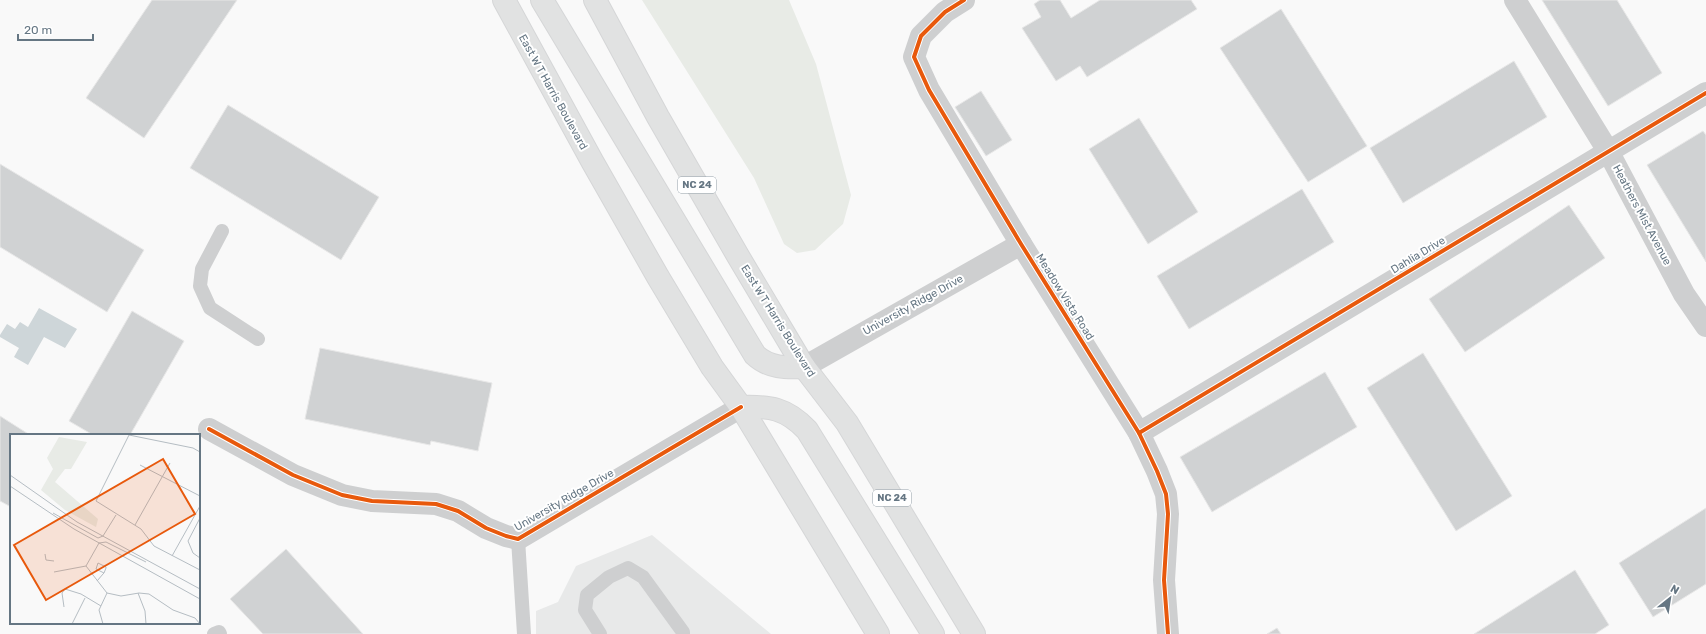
<svg xmlns="http://www.w3.org/2000/svg" width="1706" height="634" viewBox="0 0 1706 634" font-family="Rubik,sans-serif">
  <rect width="100%" height="100%" fill="#f9f9f9"/>
  <path fill="#e8e9e9" d="M652 535 771 634H536V611L558 602 576 566Z"/>
  <path fill="#e8ebe6" d="M642 0H789L816 64 851 195 843 224 815 250 797 253 784 244 754 178Z"/>
  <path fill="#ced6d9" d="M39 308 77 329 65 348 44 337 28 365 14 357 19 348 0 337V335L7 324 15 329 20 322 28 327Z"/>
  <g fill="#d0d2d3" stroke="#e8e8e8">
    <path d="M152 0H237L144 138 86 98Z"/>
    <path d="M1040 0H1060L1071 18 1100 0H1191L1197 9 1087 77 1080 66 1056 81 1022 28 1041 17 1034 4Z"/>
    <path d="M1542 0H1617L1662 73 1608 106Z"/>
    <path d="M1281 9 1367 146 1308 182 1220 48Z"/>
    <path d="M1514 61 1547 117 1403 203 1370 148Z"/>
    <path d="M981 91 1012 140 986 156 955 107Z"/>
    <path d="M228 105 379 197 341 260 190 168Z"/>
    <path d="M1139 118 1198 212 1148 244 1089 149Z"/>
    <path d="M1703 131 1706 135V262L1647 165Z"/>
    <path d="M0 164 144 250 107 312 0 247Z"/>
    <path d="M1302 189 1334 242 1189 329 1157 276Z"/>
    <path d="M1569 205 1605 258 1465 352 1429 299Z"/>
    <path d="M132 311 184 341 130 435H93L69 421Z"/>
    <path d="M320 348 492 383 478 451 431 441 430 445 305 419Z"/>
    <path d="M1423 353 1512 496 1456 531 1367 388Z"/>
    <path d="M1325 372 1357 427 1212 512 1180 457Z"/>
    <path d="M0 416 30 435H11V507L0 501Z"/>
    <path d="M1706 508V584L1653 617 1619 563Z"/>
    <path d="M286 549 363 634H263L230 599Z"/>
    <path d="M1575 570 1609 625 1595 634H1474Z"/>
    <path d="M1277 628 1281 634H1267Z"/>
  </g>
  <g fill="none" stroke-linecap="round" stroke-linejoin="round">
    <defs>
      <g id="primary">
        <path d="M504 0 592 161 658 277 712 367 741 407 878 634"/>
        <path d="M542 0 755 355C769 368 786 368 804 367"/>
        <path d="M595 0 658 117 738 256 804 367 847 423 974 634"/>
        <path d="M741 407C770 406 786 408 807 430L933 634"/>
      </g>
    </defs>
    <use href="#primary" stroke="#d5d6d7" stroke-width="24"/>
    <g stroke="#cecfd0" stroke-width="14">
      <path d="M222 231 202 269 200 286 210 308 258 339"/>
      <path d="M518 539 524 634"/>
      <path d="M214 634 219 632 220 634"/>
      <path d="M600 634 585 610 587 595 609 577 628 568 643 577 683 632V634"/>
    </g>
    <g stroke="#cecfd0" stroke-width="22">
      <path d="M964 0 945 12 921 36 914 57 929 90 1021 244 1139 433 1157 471 1166 494 1168 514 1164 580 1168 634"/>
      <path d="M1515 0 1608 151 1684 294 1706 326"/>
      <path d="M804 367 1021 244"/>
      <path d="M209 429 293 475 342 495 372 501 436 504 458 511 486 528 506 536 518 539 741 407"/>
      <path d="M1139 433 1706 93"/>
    </g>
    <use href="#primary" stroke="#e1e2e2" stroke-width="22"/>
    <defs>
      <g id="cycleway">
        <path d="M964 0 945 12 921 36 914 57 929 90 1021 244 1139 433 1157 471 1166 494 1168 514 1164 580 1168 634"/>
        <path d="M209 429 293 475 342 495 372 501 436 504 458 511 486 528 506 536 518 539 741 407"/>
        <path d="M1139 433 1706 93"/>
      </g>
    </defs>
    <use href="#cycleway" stroke="#fff" stroke-width="6"/>
    <use href="#cycleway" stroke="#e8590c" stroke-width="4"/>
  </g>
  <g text-anchor="middle" dominant-baseline="central" stroke-width="4" stroke-linejoin="round" paint-order="stroke">
    <g fill="#fff" stroke="#939fa8" stroke-width="1">
      <rect x="678" y="177" width="38" height="16" rx="3"/>
      <rect x="873" y="490" width="38" height="16" rx="3"/>
    </g>
    <g font-size="10" font-weight="bold" fill="#657683">
      <text x="697" y="185">NC 24</text>
      <text x="892" y="498">NC 24</text>
    </g>
    <g font-size="11" fill="#657683" stroke="#fff">
      <text transform="translate(553 92) rotate(61)">East W T Harris Boulevard</text>
      <text transform="translate(1642 215) rotate(62)">Heathers Mist Avenue</text>
      <text transform="translate(1418 255) rotate(-31)">Dahlia Drive</text>
      <text transform="translate(1065 297) rotate(58)">Meadow Vista Road</text>
      <text transform="translate(913 305) rotate(-29)">University Ridge Drive</text>
      <text transform="translate(778 321) rotate(58)">East W T Harris Boulevard</text>
      <text transform="translate(564 500) rotate(-30)">University Ridge Drive</text>
    </g>
  </g>
  <g transform="translate(10 434)">
    <rect width="190" height="190" fill="#f9f9f9"/>
    <path d="M49 3 77 8 61 35H55L45 48 88 85 86 93 55 76 31 56 43 35 37 24Z" fill="#e8ebe6"/>
    <path fill="none" stroke="#b5bdc3" stroke-width="1" d="M190 18 183 14 119 1 86 67 131 95 144 112 190 136M130 31 190 62M0 41 67 88 190 155M0 52 64 95 190 165M43 79 88 104 93 102M190 84 178 107 183 119 190 124M125 91 160 29M93 102 106 81M89 109 96 108 136 128M35 120 36 126 44 127M162 122 190 72M76 132 97 159 111 162 129 159 139 160 163 176 185 184 190 190M44 138 76 132 89 109M87 147 93 140 94 139 96 134V133L88 129 86 135 94 139M128 159 135 177 136 190M54 173 52 159 55 155 71 160 91 172M62 190 75 164M93 190 89 176 97 159"/>
    <path fill="#e8590c" fill-opacity="0.15" stroke="#e8590c" stroke-width="2" d="M153 25 185 80 36 166 4 111Z"/>
    <rect width="190" height="190" fill="none" stroke="#657683" stroke-width="2"/>
  </g>
  <g transform="translate(1670 598) rotate(30)" stroke="#ffffff" stroke-width="3" paint-order="stroke">
  <path d="M0-3L7 15L0 10L-7 15Z" fill="#657683"/>
  <text y="-6" font-size="11" font-weight="bold" text-anchor="middle" fill="#657683">N</text>
  </g>
  <path d="M18 34v6h75v-6" fill="none" stroke="#657683" stroke-width="2"/>
  <text x="24" y="34" font-size="12" fill="#657683" stroke="#ffffff" stroke-width="3" paint-order="stroke">20 m</text>
</svg>
